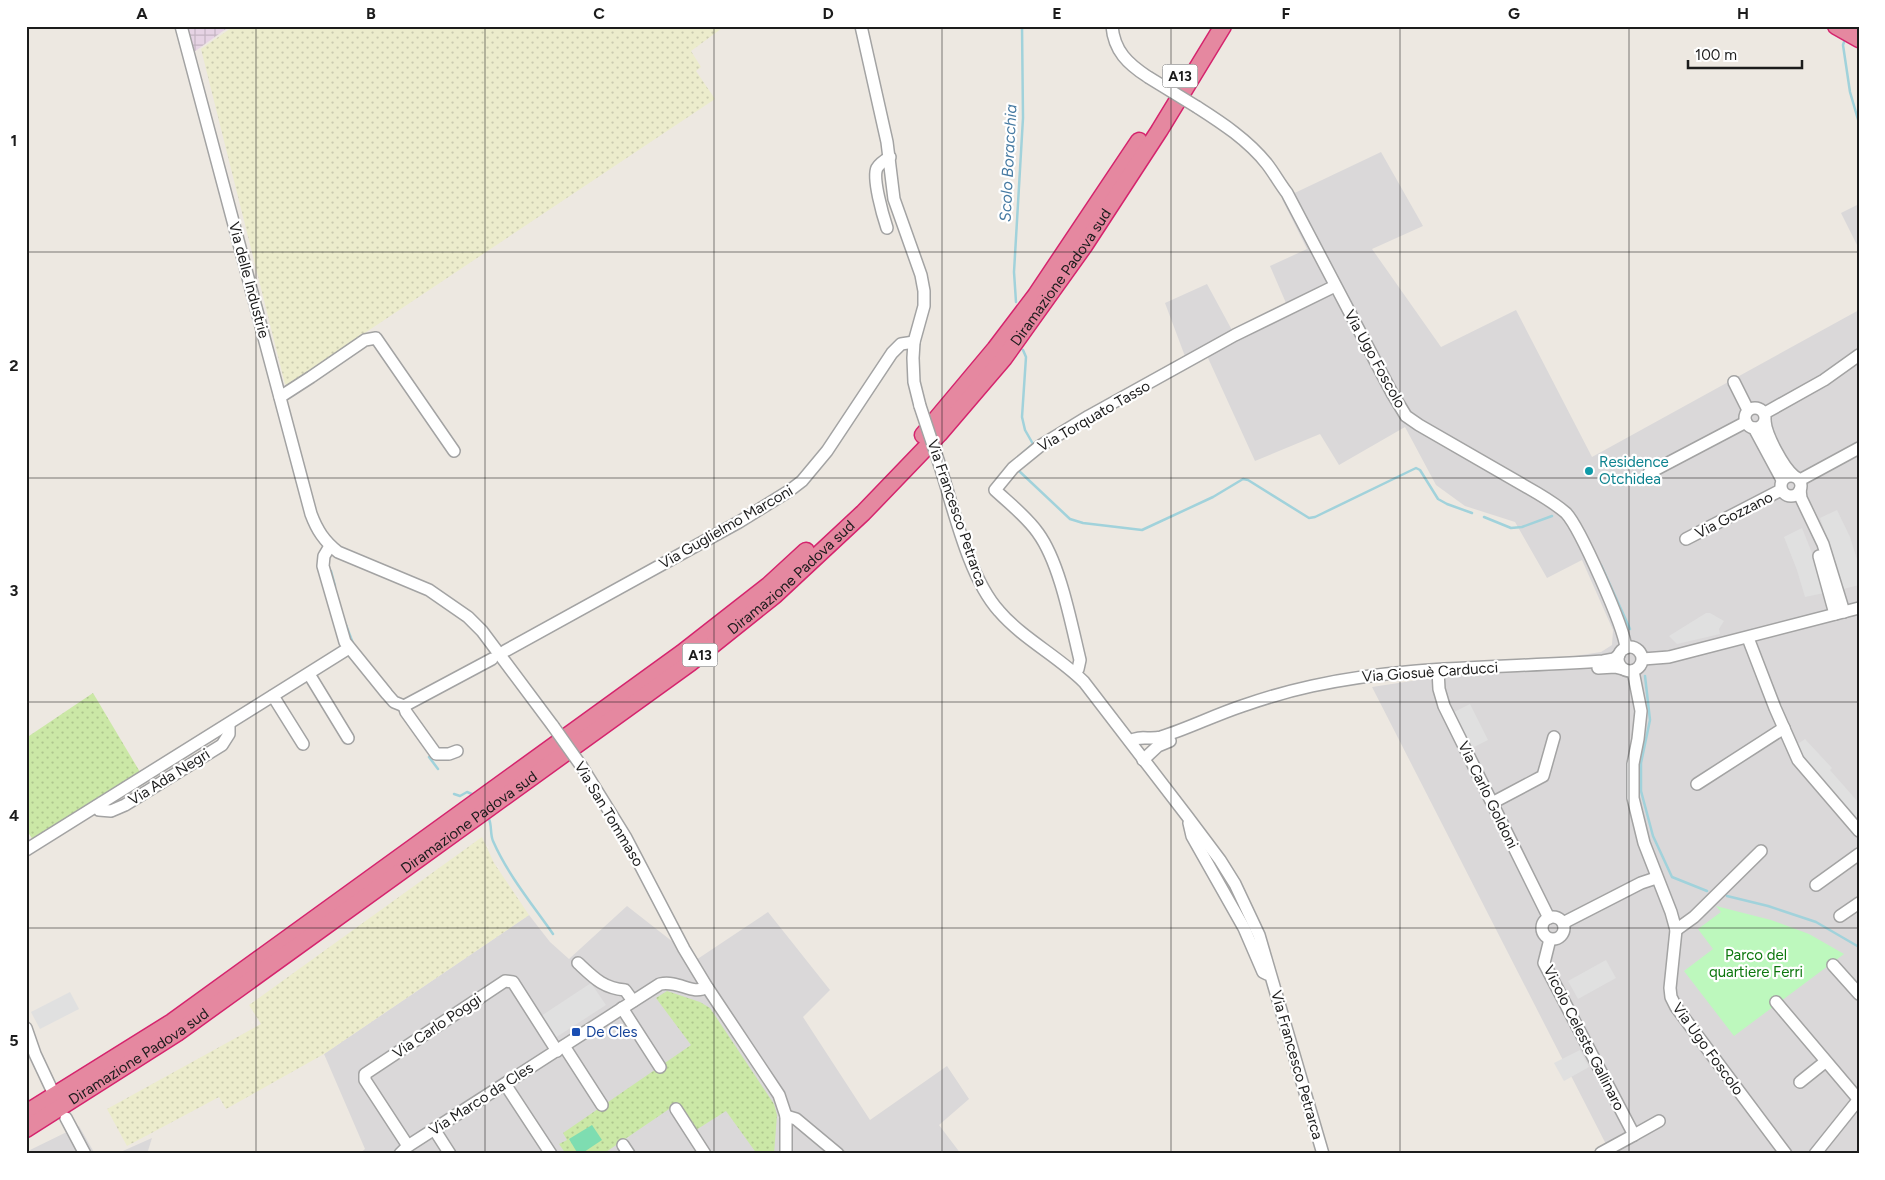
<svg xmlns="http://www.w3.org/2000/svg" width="1885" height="1180" viewBox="0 0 1885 1180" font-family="Figtree,sans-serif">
  <defs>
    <pattern id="industrial-grid" width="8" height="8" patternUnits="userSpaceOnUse" patternTransform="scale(1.25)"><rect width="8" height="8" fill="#e6d3e4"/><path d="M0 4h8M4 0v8" fill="none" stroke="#c5b5c3"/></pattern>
    <pattern id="farmland-dots" width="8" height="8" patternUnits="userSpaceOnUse" patternTransform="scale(1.25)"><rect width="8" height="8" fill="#ececcc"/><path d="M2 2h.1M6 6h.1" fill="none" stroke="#cacaaf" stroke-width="1.8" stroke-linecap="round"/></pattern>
    <pattern id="grass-dots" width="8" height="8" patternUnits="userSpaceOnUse" patternTransform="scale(1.25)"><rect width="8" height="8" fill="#cbe8a6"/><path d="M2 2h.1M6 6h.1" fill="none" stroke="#aec68e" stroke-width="1.8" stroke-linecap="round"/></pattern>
  </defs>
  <rect width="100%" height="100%" fill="#ede8e1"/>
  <g fill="#dad8d9">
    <path d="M1381 152 1423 226 1372 249 1441 347 1516 310 1592 457 1859 310V1154H1611L1372 687 1601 652 1612 645 1613 630 1582 560 1547 578 1515 522 1465 506 1436 485 1405 427 1339 465 1320 434 1255 461 1208 358 1186 359 1165 303 1207 284 1233 332 1286 303 1270 266 1307 249 1282 199Z"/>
    <path d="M1859 204V249L1841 213Z"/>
    <path d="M627 906 696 960 768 912 830 990 803 1017 870 1120 947 1066 969 1099 939 1125 961 1154H359L365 1149 324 1054 529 915 550 942 569 959Z"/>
    <path d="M79 1126 95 1154H32L30 1150Z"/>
    <path d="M152 1138 147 1154H116Z"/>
  </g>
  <path fill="url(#industrial-grid)" d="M187 26H230L194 52Z"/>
  <g fill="url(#farmland-dots)">
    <path d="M234 26H725L691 51 701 67 696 71 715 99 287 385 285 384 201 49Z"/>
    <path d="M482 837 494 863 529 915 324 1054 226 1109 219 1097 127 1146 107 1109 261 1024 249 1005Z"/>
  </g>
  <g fill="url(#grass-dots)">
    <path d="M93 693 140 772 33 840 26 829V738Z"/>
    <path d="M667 991 700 1002 710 1008 774 1104 777 1115 774 1154H757L726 1111 696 1130 678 1103 603 1154H566L559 1144 567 1140 563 1133 691 1045 656 998Z"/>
  </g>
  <path fill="#bdf8bd" d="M1716 906 1771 920 1809 934 1844 954 1734 1036 1684 971 1713 949 1698 929 1721 912Z"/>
  <path fill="#7eddb1" d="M592 1125 602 1140 581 1154H578L569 1139Z"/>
  <g fill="#e0e0e0">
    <path d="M1837 510 1850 537 1859 566V585L1843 589 1835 560 1820 518Z"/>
    <path d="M1802 528 1812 553 1824 593 1805 597 1797 570 1784 537Z"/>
    <path d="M1706 613H1710L1724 621 1719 629 1720 634 1677 644 1669 636Z"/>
    <path d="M1470 704 1488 740 1472 748 1454 712Z"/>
    <path d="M1805 739 1832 768 1830 770 1859 803V818L1853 824 1796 745Z"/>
    <path d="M1606 960 1616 978 1578 999 1568 981Z"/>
    <path d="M591 983 606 1005 555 1038 541 1016Z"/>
    <path d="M70 992 79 1009 40 1029 31 1012Z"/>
    <path d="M1580 1050 1589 1067 1564 1081 1554 1063Z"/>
  </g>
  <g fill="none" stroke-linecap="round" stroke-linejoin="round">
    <g stroke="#a1d2db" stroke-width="2.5">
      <path d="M1844 42 1843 45 1850 92 1859 123"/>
      <path d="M1016 302 1014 272 1023 118 1022 26"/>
      <path d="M1023 453 1033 444 1025 430 1022 417 1026 357 1023 350"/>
      <path d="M1018 470 1070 519 1083 523 1142 530 1213 497 1243 479 1248 480 1309 518 1315 517 1416 468 1420 470 1438 499 1447 504 1472 513"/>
      <path d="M1484 517 1511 528 1522 527 1552 516"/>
      <path d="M1601 565 1630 629"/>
      <path d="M331 571 335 586"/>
      <path d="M346 625 354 646"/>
      <path d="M349 656 355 663"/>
      <path d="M1645 676 1650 720 1641 763V791L1653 836 1672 877 1707 891"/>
      <path d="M429 757 438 769"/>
      <path d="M454 794 460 796 467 792 472 794"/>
      <path d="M489 819C492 826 490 834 493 841 508 875 532 904 553 934"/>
      <path d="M1727 896 1768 906 1816 922 1859 947"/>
    </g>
    <defs>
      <g id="minor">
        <path d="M181 26 311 514C317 530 324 541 338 552L429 590 468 617 482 631 553 726"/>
        <path d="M861 26 887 142 894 199 921 275 924 291V306L914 342 913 358 914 382 920 406"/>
        <path d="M1112 26C1114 51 1128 64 1148 77"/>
        <path d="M1197 107C1222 123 1248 140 1267 164 1274 173 1280 184 1287 193L1392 393 1406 416 1419 425 1537 493C1547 499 1557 505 1566 513 1580 528 1624 627 1626 648"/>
        <path d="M887 228C883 216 872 178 877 168 880 163 885 160 890 157"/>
        <path d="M1734 382 1748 410"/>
        <path d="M280 397 311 377 365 340 376 338 454 451"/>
        <circle cx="1755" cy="418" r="10"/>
        <path d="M1765 413 1824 380 1859 355"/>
        <path d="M1765 421C1766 435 1783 467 1794 476"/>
        <path d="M1754 428 1782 480"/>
        <path d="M940 466C954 510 969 578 999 611 1023 639 1058 656 1084 682L1187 816 1220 860 1235 884 1259 935 1323 1154"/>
        <path d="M1649 473 1746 422"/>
        <circle cx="1791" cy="486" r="10"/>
        <path d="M1800 480 1859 448"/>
        <path d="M1800 490 1801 498 1823 544 1844 612"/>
        <path d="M1686 539 1781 490"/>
        <path d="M330 546 324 556 323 566 345 642 387 694 394 702 404 706"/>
        <path d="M1819 556 1835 614"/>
        <path d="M1748 638 1775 708 1798 760 1859 831"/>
        <circle cx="1630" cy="659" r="12"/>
        <path d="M505 651 739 522 789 491 802 481 827 451 892 353 901 344 914 342"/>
        <path d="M1643 659 1669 657 1859 608"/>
        <path d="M1598 668 1615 667 1623 669"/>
        <path d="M1438 670 1439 689 1444 706 1549 918"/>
        <path d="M1633 671 1641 711 1638 739 1633 764V798L1644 843 1671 912 1676 930 1670 988 1671 997 1676 1007 1786 1154"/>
        <path d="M1075 673 1078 669 1080 660C1071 623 1060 563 1038 533 1027 517 1009 503 995 490L1013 468 1040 446 1089 416 1235 335 1335 286"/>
        <path d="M309 674 348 738"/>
        <path d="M273 696 303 744"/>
        <path d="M404 706 492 659"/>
        <path d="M404 706 406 712 436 754H449L457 751"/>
        <path d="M1130 741C1139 735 1150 740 1161 737 1189 728 1215 715 1242 706 1265 698 1289 691 1312 686 1407 665 1506 668 1603 661L1614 659 1619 655"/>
        <path d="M1143 760 1158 746 1170 741"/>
        <path d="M582 767 626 838 684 949 707 987 779 1095 786 1116V1154"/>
        <path d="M1697 784 1784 728"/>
        <path d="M1492 803 1543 776 1554 737"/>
        <path d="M97 806 99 810 111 811 125 805 222 745 229 734V725"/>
        <path d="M1189 823 1192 836 1244 928 1263 972 1267 974"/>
        <path d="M26 850 349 648"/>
        <path d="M1816 885 1859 854"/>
        <path d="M1840 916 1859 903"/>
        <circle cx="1553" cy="928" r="11"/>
        <path d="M1563 923 1641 883 1656 878"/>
        <path d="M1676 930 1694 917 1761 851"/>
        <path d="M1550 939 1544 963 1634 1135 1659 1121"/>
        <path d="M578 963C594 978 603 988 625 990L633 1001"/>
        <path d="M1833 965 1859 994"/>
        <path d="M1776 1002 1859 1100"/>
        <path d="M622 1008 660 1067"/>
        <path d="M26 1028 35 1054 51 1088"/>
        <path d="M564 1046 602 1105"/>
        <path d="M1800 1082 1825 1062"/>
        <path d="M505 1084 551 1154"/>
        <path d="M676 1109 705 1154"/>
        <path d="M786 1116 796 1119 838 1154"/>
        <path d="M66 1118 85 1154"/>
        <path d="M434 1129 450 1154"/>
        <path d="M623 1145 629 1154"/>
        <path d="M408 1146 365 1080V1074L505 981 513 982 557 1051"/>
        <path d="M1601 1153 1634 1135"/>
        <path d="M400 1154 408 1146 660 984C680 980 692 996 707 987"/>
        <path d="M1815 1154 1859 1099"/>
      </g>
      <g id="highway">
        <path d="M1836 26 1859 39"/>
        <path d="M923 435 995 349 1036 295 1139 141"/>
        <path d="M26 1113 172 1022 682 653 769 585 806 551"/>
        <path id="s1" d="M26 1129 177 1033 690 663 775 595 863 513 939 434 1004 358 1084 246 1159 131 1223 26"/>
      </g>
    </defs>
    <use href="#minor" stroke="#a3a3a3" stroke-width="14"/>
    <use href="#highway" stroke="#d5246d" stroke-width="19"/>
    <use href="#minor" stroke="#fff" stroke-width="11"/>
    <use href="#highway" stroke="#e588a0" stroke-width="16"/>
    <defs>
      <g id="minor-bridge">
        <path d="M1148 77 1197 107"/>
        <path d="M920 406 940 466"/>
        <path d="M553 726 582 767"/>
      </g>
    </defs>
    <use href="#minor-bridge" stroke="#a3a3a3" stroke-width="14" stroke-linecap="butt"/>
    <use href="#minor-bridge" stroke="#fff" stroke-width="11"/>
  </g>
  <path fill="none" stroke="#1c1c1c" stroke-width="1" stroke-opacity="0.55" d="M256 26V1154M485 26V1154M714 26V1154M942 26V1154M1171 26V1154M1400 26V1154M1629 26V1154M26 252H1859M26 478H1859M26 702H1859M26 928H1859"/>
  <circle fill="#0f9aa8" stroke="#fff" stroke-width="2" cx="1589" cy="471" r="5"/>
  <rect fill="#1a4fb4" stroke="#fff" stroke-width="2" x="571" y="1027" width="10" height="10" rx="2.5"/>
  <g text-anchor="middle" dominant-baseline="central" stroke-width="4.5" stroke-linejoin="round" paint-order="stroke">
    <g fill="#fff" stroke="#606060" stroke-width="1">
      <rect x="1162.5" y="64.5" width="35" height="23" rx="4"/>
      <rect x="682.5" y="643.5" width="35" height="23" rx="4"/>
    </g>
    <g font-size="14" font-weight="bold" fill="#1c1c1c">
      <text x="1180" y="76">A13</text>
      <text x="700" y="655">A13</text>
    </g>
    <g font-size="15" fill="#1c1c1c" stroke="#fff">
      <text stroke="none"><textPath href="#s1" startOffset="1349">Diramazione Padova sud</textPath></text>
      <text transform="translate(249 280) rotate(75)">Via delle Industrie</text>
      <text transform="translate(1375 359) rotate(61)">Via Ugo Foscolo</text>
      <text transform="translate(1094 416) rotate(-30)">Via Torquato Tasso</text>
      <text transform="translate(957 513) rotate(71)">Via Francesco Petrarca</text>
      <text transform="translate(1734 515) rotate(-27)">Via Gozzano</text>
      <text transform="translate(726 527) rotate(-30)">Via Guglielmo Marconi</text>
      <text stroke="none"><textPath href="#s1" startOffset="944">Diramazione Padova sud</textPath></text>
      <text transform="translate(1430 672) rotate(-4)">Via Giosuè Carducci</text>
      <text transform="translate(169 777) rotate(-32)">Via Ada Negri</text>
      <text transform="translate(1488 795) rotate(64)">Via Carlo Goldoni</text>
      <text transform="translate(609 814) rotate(59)">Via San Tommaso</text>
      <text stroke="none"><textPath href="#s1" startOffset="539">Diramazione Padova sud</textPath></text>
      <text transform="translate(437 1026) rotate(-34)">Via Carlo Poggi</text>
      <text transform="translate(1584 1038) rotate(63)">Vicolo Celeste Gallinaro</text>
      <text transform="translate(1708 1049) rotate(54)">Via Ugo Foscolo</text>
      <text stroke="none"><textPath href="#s1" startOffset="134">Diramazione Padova sud</textPath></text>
      <text transform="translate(1297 1065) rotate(74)">Via Francesco Petrarca</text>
      <text transform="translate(481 1099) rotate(-33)">Via Marco da Cles</text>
    </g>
    <g font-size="15" fill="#0d838f" stroke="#fff" text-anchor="start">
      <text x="1599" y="462">Residence<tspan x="1599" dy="17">Otchidea</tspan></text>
    </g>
    <g font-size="15" fill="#0c770d" stroke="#fff">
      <text x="1756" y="955">Parco del<tspan x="1756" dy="17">quartiere Ferri</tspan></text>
    </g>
    <g font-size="15" fill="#164399" stroke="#fff" text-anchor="start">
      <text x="586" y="1032">De Cles</text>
    </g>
    <g font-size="16" font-style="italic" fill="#467aa2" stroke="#fff">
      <text transform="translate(1008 163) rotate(-87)">Scolo Boracchia</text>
    </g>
  </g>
  <rect width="1885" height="1180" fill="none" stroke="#ffffff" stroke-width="55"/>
  <path d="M1688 60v8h114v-8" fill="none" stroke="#1c1c1c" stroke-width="2.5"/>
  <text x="1695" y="60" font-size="15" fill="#1c1c1c" stroke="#ffffff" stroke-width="4" paint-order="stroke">100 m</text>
  <rect x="28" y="28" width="1830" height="1124" fill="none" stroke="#1c1c1c" stroke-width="2"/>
  <g font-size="16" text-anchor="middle" font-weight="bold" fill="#1c1c1c">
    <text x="142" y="19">A</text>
    <text x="371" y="19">B</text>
    <text x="599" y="19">C</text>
    <text x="828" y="19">D</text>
    <text x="1057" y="19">E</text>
    <text x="1286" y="19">F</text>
    <text x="1514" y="19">G</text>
    <text x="1743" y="19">H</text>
    <text x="14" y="146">1</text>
    <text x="14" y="371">2</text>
    <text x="14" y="596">3</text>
    <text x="14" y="821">4</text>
    <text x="14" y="1046">5</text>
  </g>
</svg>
